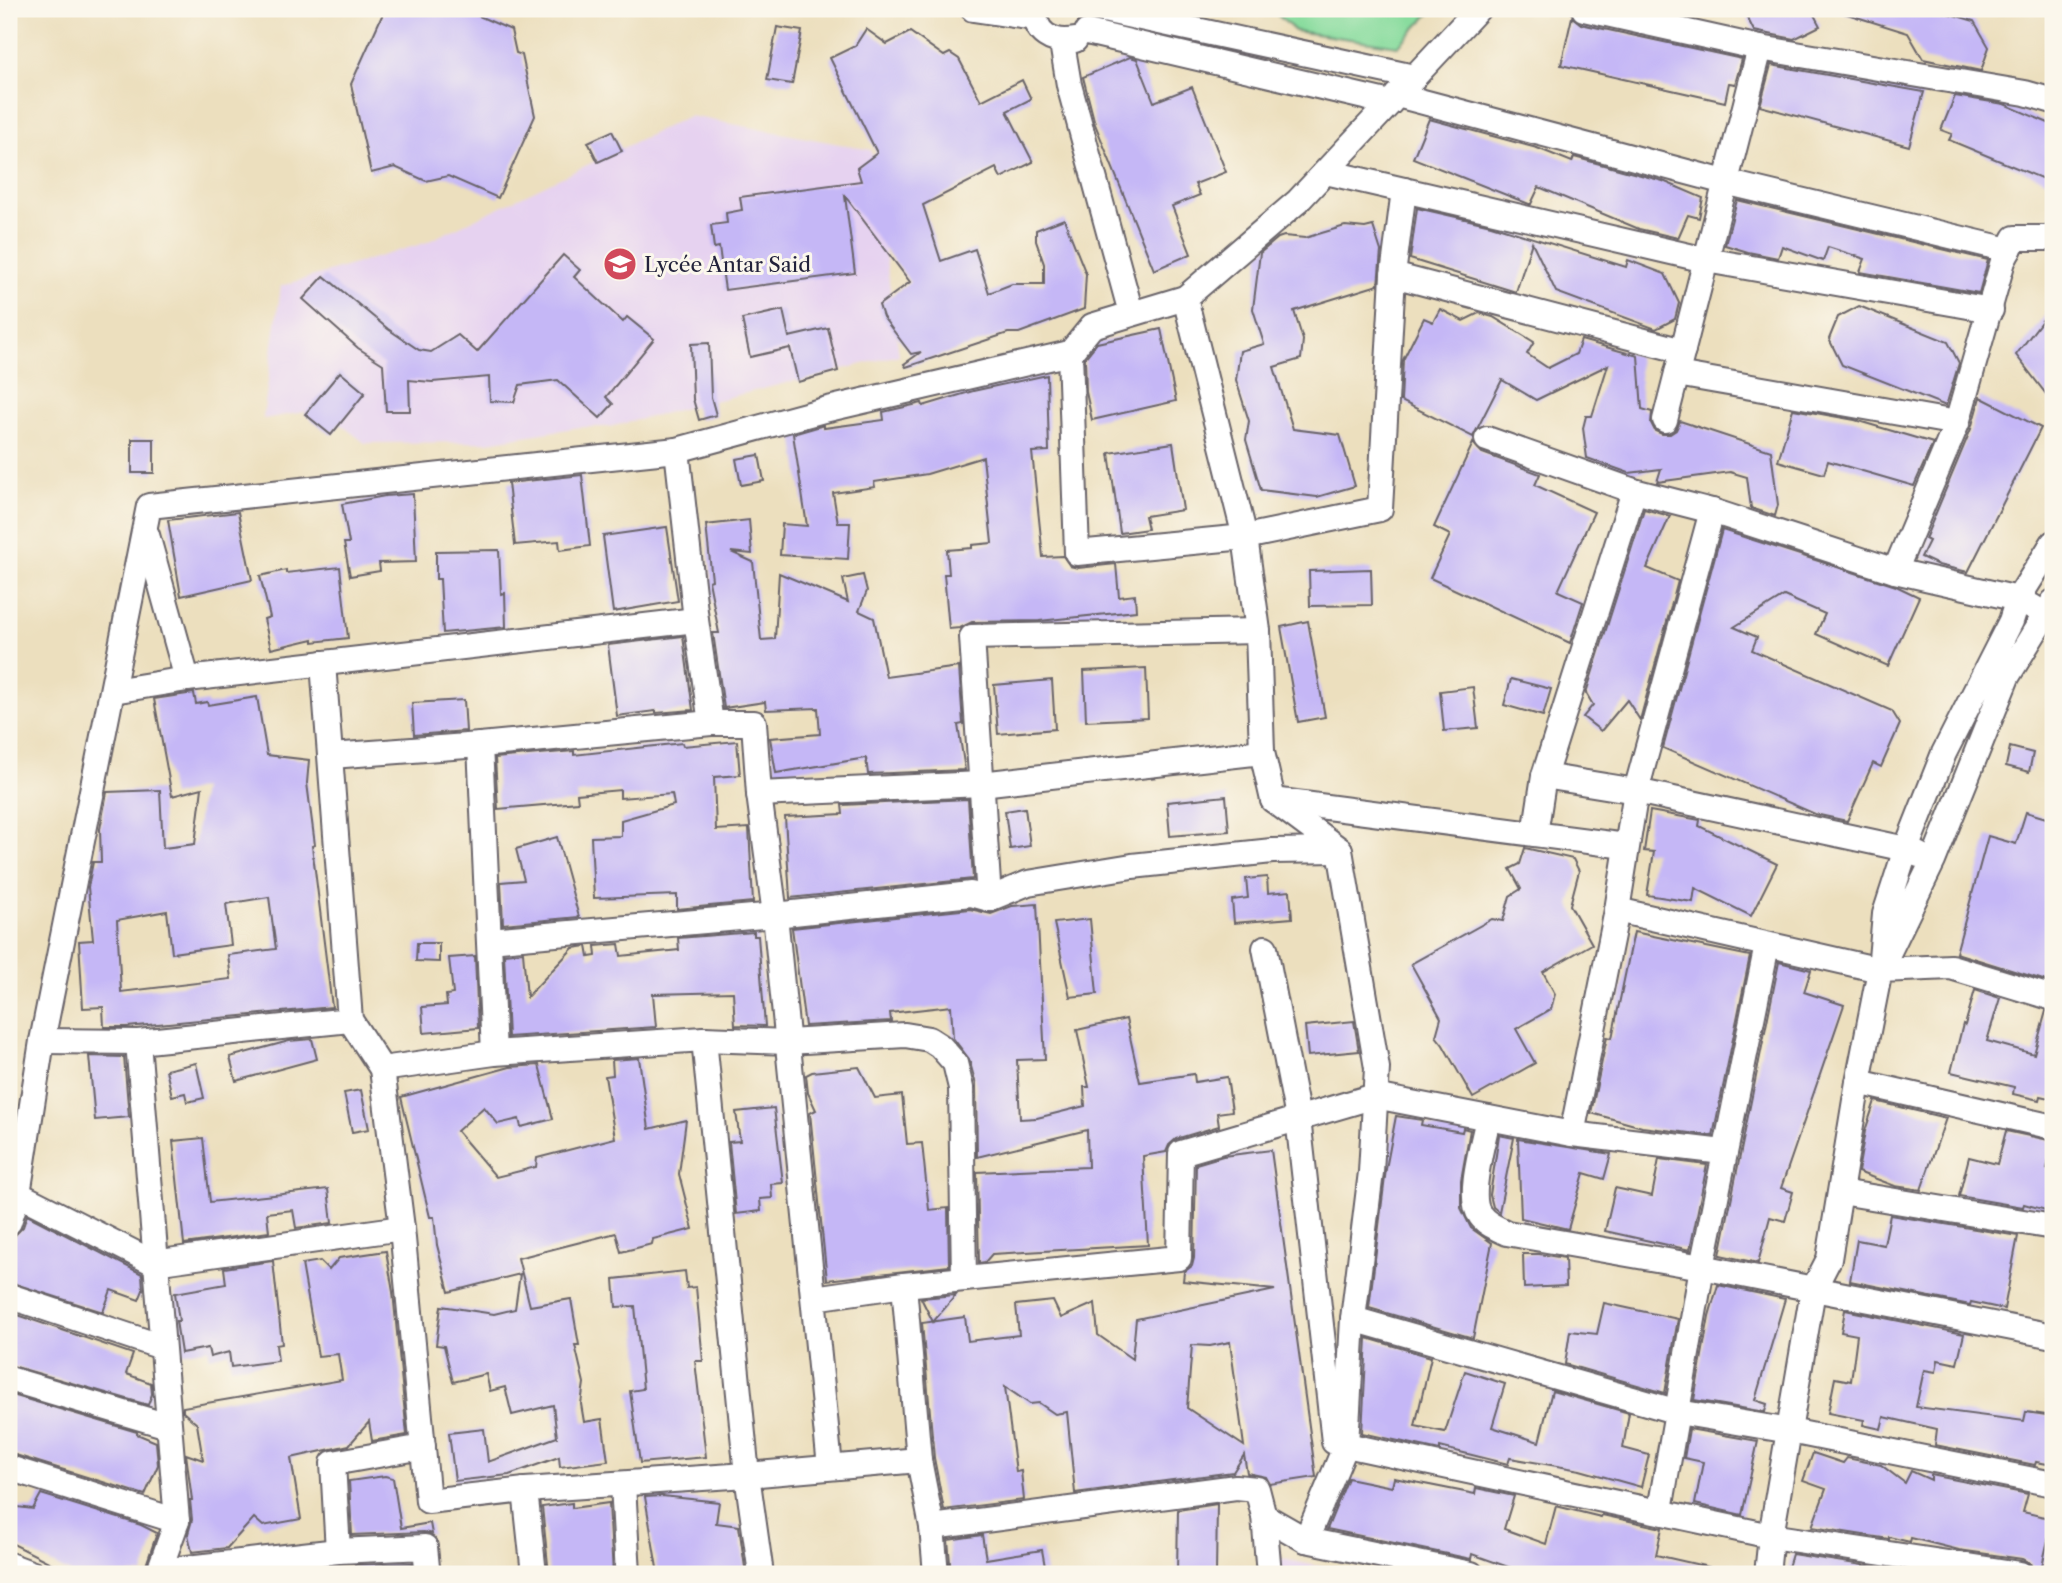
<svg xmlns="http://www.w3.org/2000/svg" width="2062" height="1583" viewBox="0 0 2062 1583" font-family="'Libre Caslon Text',serif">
  <rect width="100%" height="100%" fill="#fbf7ec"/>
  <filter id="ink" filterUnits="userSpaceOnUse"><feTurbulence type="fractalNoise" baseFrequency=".0143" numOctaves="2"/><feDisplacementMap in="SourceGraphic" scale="14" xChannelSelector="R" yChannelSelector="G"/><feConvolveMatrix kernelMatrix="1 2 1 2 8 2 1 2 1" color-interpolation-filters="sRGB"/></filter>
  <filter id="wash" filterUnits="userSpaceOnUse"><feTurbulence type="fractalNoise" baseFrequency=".00686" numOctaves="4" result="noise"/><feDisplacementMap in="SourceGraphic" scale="28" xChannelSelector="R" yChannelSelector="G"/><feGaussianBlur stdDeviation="1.57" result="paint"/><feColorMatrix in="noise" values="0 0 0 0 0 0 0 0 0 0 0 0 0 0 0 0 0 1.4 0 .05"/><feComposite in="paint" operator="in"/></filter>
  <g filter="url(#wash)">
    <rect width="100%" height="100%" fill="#ecdfbe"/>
    <g fill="#e6d2f0">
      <path d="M689 116 871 150 899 355 609 427H580L488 442 365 443 321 409 263 419 281 286 425 243Z"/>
      <path d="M1274 1557 1355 1574H1275Z"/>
    </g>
    <path fill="#89dc9e" stroke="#567f6c" stroke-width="2" d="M1271 9H1434L1398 46 1295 31Z"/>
    <g id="blocks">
      <g fill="#c5b7f6" fill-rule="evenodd">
        <path d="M385 9H463L511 30 516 53 522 55 535 116 498 198 448 176 426 181 395 167 371 173 351 84Z"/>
        <path d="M1743 9H1811L1820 26 1794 39 1754 31Z"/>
        <path d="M1845 9H1934L1974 21 1989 47 1981 71 1923 59 1908 33 1844 13Z"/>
        <path d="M1572 17 1581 24 1742 59 1735 84 1729 83 1725 102 1561 65Z"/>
        <path d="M777 27 802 31 792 84 767 80Z"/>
        <path d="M866 29 887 44 910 32 944 56 950 53 959 59 981 101 1022 80 1031 99 1007 111 1033 162 1001 178 996 168 923 205 941 261 975 249 989 293 1012 284H1044V264L1036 241V230L1064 219 1086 274 1084 309 1019 333H1008L906 367 904 364 921 352 911 354 883 317 879 305 910 282 845 196 855 273 725 290 719 247 714 248 711 225 727 223 726 213 742 210 740 197 861 181 857 168 877 153 830 58 855 46Z"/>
        <path d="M1130 57 1137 59 1154 102 1192 87 1226 172 1195 184 1200 195 1172 206 1191 254 1154 270 1095 124 1083 77Z"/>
        <path d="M1771 65 1924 92 1909 146 1760 106Z"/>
        <path d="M1955 96 2004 104 2053 125V183L1949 140 1952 134 1941 130Z"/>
        <path d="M1429 119 1537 148 1572 162 1574 157 1663 181 1703 198 1699 218 1688 215 1678 238 1639 229 1539 187 1531 204H1529L1413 158Z"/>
        <path d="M612 131 622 151 598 162 588 142Z"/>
        <path d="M1737 200 1988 260 1979 293 1860 272 1865 259 1828 247 1823 261 1782 246 1778 258 1748 252 1725 245Z"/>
        <path d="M1417 208 1491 225 1626 267 1628 260 1665 274 1679 303 1675 319 1656 329 1556 292 1532 242 1516 292 1410 259Z"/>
        <path d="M1345 226 1365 228 1373 226 1381 251 1378 285 1294 311 1303 340 1301 359 1274 367 1293 429 1340 435 1355 486 1317 497 1261 490 1246 440 1249 421 1236 380 1240 351 1264 344 1253 309 1260 253 1278 238 1284 236 1305 238Z"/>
        <path d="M563 255 580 270 574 277 623 322 627 317 654 339 606 397 613 404 600 418 558 380 520 385 514 402 490 401 489 377 432 382 409 380 410 411H386L383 364 358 348 303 299 324 276 388 329 419 350 431 352 458 335 477 352Z"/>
        <path d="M1859 306 1948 342 1959 363 1946 406 1842 365 1829 339 1838 317Z"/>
        <path d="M2053 306V403L2016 355Z"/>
        <path d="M1440 309 1463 321 1479 313 1493 317 1534 342 1527 354 1548 368 1576 354 1581 340 1638 356 1642 409 1652 412 1651 423 1655 431 1662 434H1670L1676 430 1680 421 1771 451 1778 505 1775 516 1751 508 1747 477 1730 472 1657 482 1661 469 1629 473 1587 458 1583 428 1586 416H1592L1608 365 1536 400 1502 380 1473 437 1401 401 1403 360 1424 318 1433 322Z"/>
        <path d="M783 310 789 337 828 328 838 371 798 382 790 348 750 357 742 319Z"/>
        <path d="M1161 329 1176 401 1092 420 1086 392 1085 358 1097 343Z"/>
        <path d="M709 343 711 397 716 415 699 420 693 399 691 344Z"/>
        <path d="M340 372 365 393 331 435 305 414Z"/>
        <path d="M1047 375 1049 451 1032 452 1043 557 1063 556 1070 566 1078 568 1116 564 1119 597 1135 595 1136 611 1039 621 972 622 960 628 949 629 944 574H949L947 550 972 548V545L992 543 983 457 927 474 874 482 875 487 833 493 838 523H850L848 559 780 555 782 524 807 526 793 434 824 425V428L884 420 883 412 922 403 923 406 973 391Z"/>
        <path d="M1980 397 2041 428 1968 572 1938 565 1921 557 1929 541 1925 539 1971 429Z"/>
        <path d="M1793 409 1855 420 1933 443 1914 486 1828 461 1824 474 1778 461Z"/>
        <rect x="132" y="439" width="22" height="34"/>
        <path d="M1173 443 1183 510 1145 516 1148 529 1120 533 1109 453Z"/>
        <path d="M1473 443 1482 453 1540 474 1535 485 1594 512 1558 591 1583 602 1570 643 1430 578 1450 535 1434 527Z"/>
        <path d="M759 455 764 481 741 485 736 459Z"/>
        <path d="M582 475 590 546 560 550 559 541 515 545 508 483Z"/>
        <path d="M413 494 416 562 379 563 380 571 350 576 344 543H349L342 504 385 496Z"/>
        <path d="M1644 509 1670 516 1647 568 1678 581 1640 720 1627 700 1601 731 1583 717 1593 705 1586 693Z"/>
        <path d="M238 512 252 580 181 596 168 520Z"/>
        <path d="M749 520 752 554 731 552 753 562 761 640 775 639 779 573 848 602 843 579 863 575 867 591 859 611 874 618 886 677 959 667 963 724 958 725 965 770 868 774 866 758 776 773 770 738 820 734 818 708 766 710 765 702 724 708 713 633H719L709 581 712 580 706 525Z"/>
        <path d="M667 527 678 601 613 612 603 536Z"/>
        <path d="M1722 530 1896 586 1919 597 1888 666 1816 634 1825 614 1784 596 1734 627 1757 637 1752 650 1892 711 1900 724 1881 767 1873 763 1847 821 1815 814 1663 748Z"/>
        <path d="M499 550 501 594 505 593 506 627 443 633 440 579H436V551Z"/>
        <path d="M340 567 348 638 313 642V639L271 649 264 619 270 617 260 576 286 570V573Z"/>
        <path d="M1371 569 1372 605 1310 606 1309 571Z"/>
        <path d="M1308 621 1325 717 1298 722 1281 627Z"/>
        <path d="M683 636 693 710 656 713V711L617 716 608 645Z"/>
        <path d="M1146 668 1148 718 1086 721 1084 671Z"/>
        <path d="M1511 679 1551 689 1543 716 1504 705Z"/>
        <path d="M1052 680 1055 729 998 734 994 685Z"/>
        <path d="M1473 687 1478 728 1444 731 1440 691Z"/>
        <path d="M194 693 196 704 207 702 208 705 257 697 267 755 309 760 307 783 315 845 312 846 332 1007 127 1027H104L103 1007 83 1008 79 941 93 940 88 887 93 862H101L100 829 107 792 160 790 163 848 195 844 202 788 172 796 154 699ZM269 897 276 949 228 955 231 979 121 992 117 920 167 911 172 953 231 945 226 904Z"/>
        <path d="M464 700 466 731 414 735 412 703Z"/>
        <path d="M737 741 740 775 714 777 716 830 749 828 753 902 677 909V895L594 898 591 837 621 836V820L674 805 672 794 620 798V790L577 794 578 802 498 809 495 758 574 751V755L682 743 683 746Z"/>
        <path d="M2010 747 2033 753 2029 772 2006 766Z"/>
        <path d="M1226 796 1229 831 1170 836 1167 802Z"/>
        <path d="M968 799 973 879 790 898 785 817 843 814 842 805Z"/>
        <path d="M1025 808 1030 846 1010 849 1005 811Z"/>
        <path d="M1650 811 1700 820 1699 826 1777 864 1751 916 1695 888 1693 902 1647 895 1654 852 1644 851Z"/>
        <path d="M2026 812 2053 820V983L1956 953 1988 836 2016 844Z"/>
        <path d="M557 837 579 917 503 924 501 882 524 880 516 849Z"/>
        <path d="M1525 848 1573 859 1579 871 1570 905 1592 944 1543 972 1555 994 1551 1009 1516 1029 1535 1063 1473 1098 1443 1045 1436 1036 1441 1018 1411 964 1492 919 1503 921 1510 896 1521 889 1510 869 1520 864Z"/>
        <path d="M1267 877 1268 893 1290 891 1292 918 1234 923 1232 900 1248 898 1246 879Z"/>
        <path d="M1037 904 1045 1059 1017 1060 1020 1119 1037 1118 1085 1106 1084 1087H1089L1077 1030 1126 1019 1140 1082 1194 1074 1195 1082 1227 1077 1232 1111 1217 1113 1219 1126 1176 1139 1169 1145 1166 1152 1143 1156 1148 1245 992 1254 985 1262 979 1263 977 1172 1088 1167 1087 1130 977 1157 976 1085 969 1059 953 1038 951 1006 890 1013 891 1021 805 1026 792 928 970 909 991 914 1012 906Z"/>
        <path d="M1090 919 1097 994 1070 997 1054 923Z"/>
        <path d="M754 932V936H758L765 1026 735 1025 733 992 653 994 656 1027 508 1037 504 954 523 952 527 997 573 948 587 946 589 957 596 956 595 946 619 944 621 956 679 950 678 938Z"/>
        <path d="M1634 932 1750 956 1713 1136 1642 1127 1591 1113 1607 1037 1612 1038Z"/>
        <path d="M417 943H439V962L416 961Z"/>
        <path d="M475 956 478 1028 424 1033 422 1007 447 1005 446 995 453 994 449 958Z"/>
        <path d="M1779 962 1811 970 1804 992 1844 1005 1781 1188 1793 1192 1785 1221 1770 1217 1758 1263 1720 1255Z"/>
        <path d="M1975 990 2000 998 1987 1041 2034 1054 2046 1011 2053 1012V1099L2040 1096 2039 1100 2013 1094 2014 1087 1951 1072 1963 1024 1965 1025Z"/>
        <path d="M1354 1021 1359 1051 1308 1056 1305 1026Z"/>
        <path d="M312 1039 317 1059 236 1081 230 1057 289 1041Z"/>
        <path d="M89 1056 124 1057 129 1117 95 1120Z"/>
        <path d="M639 1058 649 1129 686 1120 679 1174 693 1229 653 1239 652 1244 621 1252 616 1233 518 1258 530 1306 571 1299 579 1345H575L584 1383 581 1404 584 1422 602 1419 608 1461 560 1467 559 1457 509 1475 455 1481 449 1433 484 1429 488 1462 557 1437 553 1405 512 1415 505 1387 490 1391 486 1374 453 1382 444 1346 436 1345 441 1306 494 1314 515 1309 520 1274 449 1292 437 1245 434 1217H430L401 1097 510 1067 539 1065 553 1119 521 1127 519 1119 498 1124 484 1107 457 1131 496 1177 536 1167 537 1158 615 1138 605 1076 613 1075 612 1060Z"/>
        <path d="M196 1063 204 1098 187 1102 185 1093 172 1096 166 1070Z"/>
        <path d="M859 1067 875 1098 902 1095 907 1144 922 1143 929 1210 948 1208 949 1266 827 1280 810 1113 816 1110 808 1093 806 1075 812 1072Z"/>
        <path d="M361 1090 369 1129 352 1132 344 1093Z"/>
        <path d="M1875 1101 1946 1118 1921 1190 1895 1186 1858 1172 1865 1131Z"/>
        <path d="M774 1108 783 1183 771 1184 772 1198 760 1199 761 1211 736 1214 729 1142 740 1141 736 1112Z"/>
        <path d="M1396 1116 1422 1120 1421 1125 1462 1132 1463 1128 1470 1130 1461 1180V1208L1471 1228 1492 1243 1473 1338 1369 1308 1386 1169Z"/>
        <path d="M2006 1131 2053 1141 2047 1169 2053 1171V1212L2024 1204 2023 1207 1959 1196 1969 1157 1997 1164Z"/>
        <path d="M1499 1135 1514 1138 1499 1212 1493 1207 1490 1195Z"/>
        <path d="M203 1138 210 1202 328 1189 332 1223 296 1228 293 1210 267 1213 269 1232 184 1244 173 1141Z"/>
        <path d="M1518 1139 1611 1154 1604 1179 1584 1173 1568 1229 1521 1218Z"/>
        <path d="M1271 1150 1316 1477 1270 1484 1266 1477 1247 1473 1244 1455 1233 1472 1075 1493 1067 1412 1055 1414 1039 1403 1030 1404 1005 1387 1016 1472 1021 1471 1024 1500 944 1510 934 1458 922 1323 965 1317 968 1341 1019 1335 1016 1305 1053 1301 1061 1318 1095 1303 1098 1335 1132 1359 1136 1319 1275 1290 1183 1281 1184 1272 1192 1266 1194 1258 1196 1164 1223 1156ZM1230 1342 1244 1446 1187 1408 1192 1345 1210 1346Z"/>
        <path d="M1659 1159 1707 1165 1690 1250 1605 1231 1615 1188 1652 1196Z"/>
        <path d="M27 1215 142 1274 143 1290 139 1300 111 1290 103 1312 9 1282V1254L15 1235 23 1227Z"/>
        <path d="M1890 1215 2018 1236 2004 1309 1971 1302 1970 1305 1850 1281 1857 1240 1884 1245Z"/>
        <path d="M386 1251 393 1292 407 1435 372 1441 369 1422 349 1445 291 1458 301 1519 263 1526 254 1518 227 1548 192 1552 188 1534 192 1520 190 1500H192L186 1454 203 1460 197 1424 183 1412V1407L342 1380 338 1354 318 1356 302 1264 320 1261 329 1270 339 1258Z"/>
        <path d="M1523 1254H1539L1565 1258 1566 1286 1524 1288Z"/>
        <path d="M273 1261 282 1344 276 1345 278 1361 231 1367 229 1352 210 1357 208 1348 181 1353 176 1321H179L175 1293 226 1284 224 1268Z"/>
        <path d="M685 1271 687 1288 696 1287 703 1361H695L706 1457 640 1463 630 1391 643 1389 635 1306 616 1307 614 1279Z"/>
        <path d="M1718 1285 1785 1299 1755 1400 1767 1404 1765 1412 1694 1400 1709 1316Z"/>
        <path d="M956 1295 933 1322 921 1298Z"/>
        <path d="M1604 1303 1678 1319 1665 1393 1565 1364 1570 1331 1597 1334Z"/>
        <path d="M1845 1310 1964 1334 1957 1364 1938 1360 1936 1372 1924 1370 1916 1407 2024 1421 2026 1412 2053 1416V1465L2036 1462 2035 1465 1935 1445 1937 1429 1884 1417 1881 1429 1863 1425 1864 1420 1828 1413 1835 1378 1851 1381 1857 1335 1841 1332Z"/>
        <path d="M9 1312 133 1354 126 1374 151 1383 152 1394 148 1405 9 1365Z"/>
        <path d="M1367 1338 1431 1357 1415 1426 1445 1432 1465 1371 1505 1384 1492 1427 1539 1442 1552 1391 1629 1413 1623 1448 1649 1455 1641 1487 1580 1470 1510 1458 1508 1464 1440 1447V1450L1362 1433Z"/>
        <path d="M9 1394 137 1432V1434L156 1442 158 1465 145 1495 9 1453Z"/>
        <path d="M1689 1429 1758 1441 1742 1515 1695 1504 1703 1462 1684 1458Z"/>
        <path d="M1813 1453 1843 1463 1847 1458 1881 1465 1905 1483 1911 1471 1931 1480V1475L2028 1494 2023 1512 2053 1519 2040 1574H2035L2030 1563 2022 1559 1959 1550 1911 1538 1910 1542 1889 1537V1539L1812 1527 1826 1489 1803 1481Z"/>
        <path d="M385 1476 393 1478 401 1528 430 1523 432 1534 424 1532 352 1535 349 1481Z"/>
        <path d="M1348 1478 1392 1487 1394 1478 1475 1494 1476 1488 1514 1496 1504 1529 1546 1544 1556 1506 1601 1517 1602 1515 1662 1528 1656 1555 1709 1567V1574H1528L1472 1554 1471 1559 1327 1529Z"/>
        <path d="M41 1494 141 1525 157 1533 143 1574H72L9 1542V1506L33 1509Z"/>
        <path d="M662 1496 719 1502 716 1523 739 1526 746 1574H658L645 1497Z"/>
        <path d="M572 1503V1508L609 1503 613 1574H549L542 1507Z"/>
        <path d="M1217 1504 1216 1574H1177L1178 1510Z"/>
        <path d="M982 1535 986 1559 1042 1550 1046 1572 951 1574 948 1540Z"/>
        <path d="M1792 1554 1888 1569V1574H1786Z"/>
        <path d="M412 1563 414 1574H356L355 1565Z"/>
      </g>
    </g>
  </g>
  <g filter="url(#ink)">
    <use href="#blocks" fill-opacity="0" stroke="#696469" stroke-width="2"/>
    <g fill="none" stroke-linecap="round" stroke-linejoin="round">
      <defs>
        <g id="minor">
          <path d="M973 9 1034 18"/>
          <path d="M1035 9C1033 34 1053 44 1075 40"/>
          <path d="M1099 9 1414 77"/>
          <path d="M1584 9 1760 48 2025 93 2053 101"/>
          <path d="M1087 32 1390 103"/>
          <path d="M1062 43 1069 85 1131 313"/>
          <path d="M1397 95 1725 182 2009 250"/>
          <path d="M1326 172 1706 260 1991 310"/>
          <path d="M1393 275 1683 351"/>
          <path d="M1185 298 1245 537 1258 631 1262 752 1273 800 1340 850 1377 1068 1371 1172 1353 1319 1346 1445 1306 1540"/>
          <path d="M1070 353 1077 553 1245 537 1380 509 1393 275 1404 190"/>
          <path d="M1677 374 1957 423"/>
          <path d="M1665 420 1760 48"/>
          <path d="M1487 439 1634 491 1712 511 1895 571 2018 599 2033 607"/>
          <path d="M677 450 696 620 711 723"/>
          <path d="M147 535 187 679"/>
          <path d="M2053 543 2018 599 2011 621 1944 753 1906 849 1885 914 1880 970 1933 861 2007 677 2053 602"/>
          <path d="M1895 571 1957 423 2003 261 2015 238H2053"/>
          <path d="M323 663 350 1020 382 1069 402 1228 428 1501 525 1490 747 1475 919 1460"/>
          <path d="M113 691 187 679 696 620"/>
          <path d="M480 745 494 1053"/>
          <path d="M331 756 480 745 711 723H754L759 794 775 915 830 1467"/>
          <path d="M1544 776 1636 791 1906 849 1919 855"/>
          <path d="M759 794 981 784 1262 752"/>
          <path d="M1273 800 1626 846"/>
          <path d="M1535 834 1544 776 1634 491"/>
          <path d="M989 899 972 637 1258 631"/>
          <path d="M1617 910 1880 970"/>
          <path d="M489 940 775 915 971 894 989 899 1028 883 1132 866 1272 851 1340 850"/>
          <path d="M1265 948 1298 1118 1334 1442"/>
          <path d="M704 1039 747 1475 761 1574"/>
          <path d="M42 1041 138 1042 350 1020"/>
          <path d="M138 1042 177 1521 158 1574"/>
          <path d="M382 1069 494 1053 704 1039 788 1042 905 1035 929 1039 940 1046 955 1063 961 1088 964 1279"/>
          <path d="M1858 1082 2053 1127"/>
          <path d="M1488 1118C1484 1140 1466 1197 1480 1215 1487 1225 1497 1228 1507 1233L1702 1267 2053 1336"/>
          <path d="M1572 1134 1617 910 1636 791 1712 511"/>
          <path d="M1841 1192 2053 1227"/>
          <path d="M18 1194 154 1263 402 1228"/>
          <path d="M9 1222 18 1194 42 1041 149 506 677 450 824 410 1070 353 1092 326 1185 298 1298 201 1478 9"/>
          <path d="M904 1285 919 1460 932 1527 936 1574"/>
          <path d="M9 1296 162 1347"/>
          <path d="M814 1298 904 1285 1179 1258 1181 1153 1375 1096 1572 1134 1723 1152"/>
          <path d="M1353 1319 1678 1412 1790 1431 2053 1484"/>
          <path d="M9 1379 168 1426"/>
          <path d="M1346 1445 1771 1536 2020 1574"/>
          <path d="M9 1468 177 1521"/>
          <path d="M623 1484 628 1574"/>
          <path d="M525 1490 534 1574"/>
          <path d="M1660 1510 1702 1267 1767 945"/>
          <path d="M932 1527 1236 1487 1257 1489 1264 1516"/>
          <path d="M338 1551 333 1463 423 1447"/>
          <path d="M9 1565 33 1574"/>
          <path d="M160 1571 338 1551 425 1547 427 1567"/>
          <path d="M1269 1574 1264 1516 1306 1540 1471 1574"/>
          <path d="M1767 1574 1771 1536 1813 1290 1829 1259 1858 1082 1880 970 1951 967 2053 998"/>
        </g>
      </defs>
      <use href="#minor" stroke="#696469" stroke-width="28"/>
      <use href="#minor" stroke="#fff" stroke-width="24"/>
    </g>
  </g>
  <defs>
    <symbol id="school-disc" viewBox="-11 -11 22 22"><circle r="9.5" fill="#d1495b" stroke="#fbf7ec"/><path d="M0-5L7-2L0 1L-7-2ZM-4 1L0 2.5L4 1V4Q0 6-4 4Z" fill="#fff"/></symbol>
  </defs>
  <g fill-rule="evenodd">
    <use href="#school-disc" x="601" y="245" width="38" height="38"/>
  </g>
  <g text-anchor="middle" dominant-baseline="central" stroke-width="6" stroke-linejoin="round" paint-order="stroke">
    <g font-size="21" fill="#22223b" stroke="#fbf7ec" text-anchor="start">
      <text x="644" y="264">Lycée Antar Said</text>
    </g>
  </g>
  <rect width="2062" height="1583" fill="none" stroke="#fbf7ec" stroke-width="35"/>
</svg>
